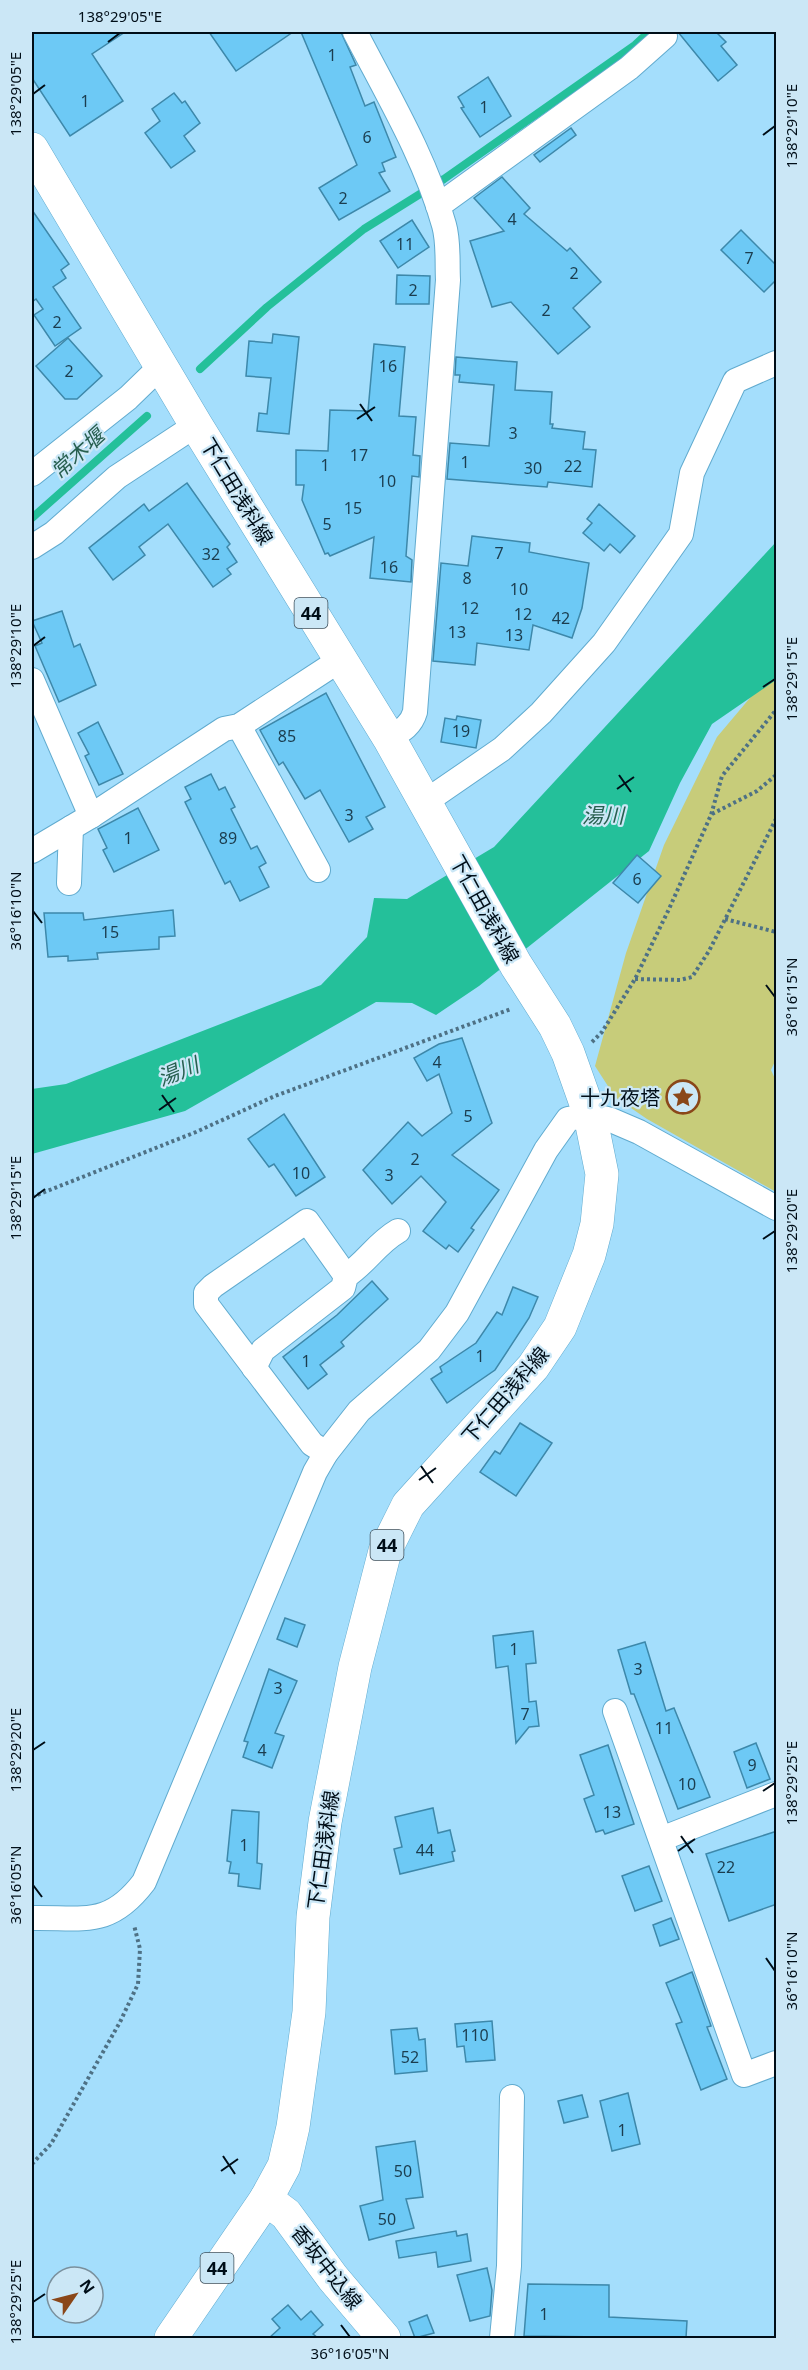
<svg xmlns="http://www.w3.org/2000/svg" width="808" height="2370" viewBox="0 0 808 2370" font-family="'Noto Sans','Noto Sans JP',sans-serif">
  <rect width="100%" height="100%" fill="#a4defc"/>
  <path fill="#c7cc7a" d="M776 667V1059L771 1070 776 1081V1192L647 1119 615 1097 595 1066 626 953 664 845 717 737Z"/>
  <path fill="#24c09a" d="M776 542V680L712 724 680 783 649 851 479 986 436 1015 412 1003 376 1002 185 1111 32 1154V1089L66 1084 321 985 367 937 374 898 407 899 494 847Z"/>
  <g fill="none" stroke-linecap="round" stroke-linejoin="round">
    <g stroke="#24c09a" stroke-width="8">
      <path d="M200 369 267 307 364 229 444 179 635 45 649 32"/>
      <path d="M32 518 147 416"/>
    </g>
  </g>
  <g fill="#6dc9f5" stroke="#3d88aa" stroke-width="1.5">
    <path d="M32 32H125L92 54 123 101 70 136 32 78Z"/>
    <path d="M209 32H293L236 71Z"/>
    <path d="M301 32H341L356 65 350 67 365 106 374 102 396 157 382 163 385 171 379 173 390 191 339 220 319 188 357 165Z"/>
    <path d="M678 32H716L726 42 721 46 737 65 718 81Z"/>
    <path d="M488 77 511 116 480 137 461 108 464 107 458 97Z"/>
    <path d="M174 93 182 103 185 101 200 123 184 136 195 151 171 168 145 133 160 121 152 109Z"/>
    <path d="M571 128 576 135 540 162 534 155Z"/>
    <path d="M502 177 530 208 524 214 567 251 570 248 601 282 573 308 590 327 558 354 511 302 492 307 470 241 504 231 474 198Z"/>
    <path d="M32 210 69 264 61 270 66 278 53 287 81 328 55 346 34 315 43 309 36 299 32 302Z"/>
    <path d="M412 220 429 247 398 268 380 241Z"/>
    <path d="M741 230 777 266V279L764 292 721 250Z"/>
    <path d="M397 275 430 276 429 304H396Z"/>
    <path d="M273 334 299 337 289 434 257 431 259 413 267 414 271 378 246 376 249 341 272 343Z"/>
    <path d="M68 338 102 376 77 399H65L36 366Z"/>
    <path d="M374 344 405 347 399 416 416 417 413 455 420 456 419 477 412 476 406 556 412 560 411 582 370 578 374 537 330 556 328 553 325 554 302 500 304 485H296V450L328 451 330 410 368 411Z"/>
    <path d="M456 357 517 362 515 390 552 392 550 424H553L552 428 585 432 583 449 596 450 592 487 548 482 547 487 447 479 450 443 489 446 494 385 459 382 460 375H455Z"/>
    <path d="M187 483 230 544 227 547 237 562 227 569 231 574 213 587 168 524 139 547 145 555 113 580 89 548 144 504 149 511Z"/>
    <path d="M599 504 635 536 620 553 610 544 604 551 583 533 592 523 587 519Z"/>
    <path d="M472 536 530 543 529 552 589 563 582 608 572 638 533 625 529 650 477 643 475 665 433 661 441 563 468 566Z"/>
    <path d="M62 611 74 647 80 644 96 685 59 702 35 646 42 643 32 621Z"/>
    <path d="M326 693 385 807 366 817 373 829 349 842 320 790 305 799 283 762 279 765 260 730Z"/>
    <path d="M457 716 481 720 476 748 441 742 445 718 456 720Z"/>
    <path d="M98 722 123 774 99 785 85 756 89 754 78 733Z"/>
    <path d="M211 774 219 790 225 787 235 807 231 809 251 849 257 846 266 863 259 867 269 887 240 901 230 881 225 884 185 802 191 799 185 787Z"/>
    <path d="M138 808 159 850 114 872 103 850 107 848 98 829Z"/>
    <path d="M637 855 661 876 638 903 613 883Z"/>
    <path d="M173 910 175 936 159 937V949L97 953 98 959 68 961V956L48 957 44 913H83L84 920Z"/>
    <path d="M462 1038 492 1123 452 1155 499 1190 471 1228 474 1230 458 1252 449 1245 446 1249 423 1231 446 1202 421 1176 392 1204 363 1170 408 1122 422 1136 452 1113 439 1074 427 1081 414 1058 439 1044Z"/>
    <path d="M284 1114 325 1177 296 1196 274 1164 269 1167 248 1139Z"/>
    <path d="M372 1281 388 1299 341 1342 344 1346 320 1365 327 1374 308 1389 283 1357 337 1315Z"/>
    <path d="M513 1287 538 1297 529 1318 495 1370 447 1403 431 1379 442 1372 440 1367 476 1343 497 1312 502 1315Z"/>
    <path d="M520 1423 552 1443 516 1496 480 1472 495 1451 500 1454Z"/>
    <path d="M285 1618 305 1625 297 1647 277 1639Z"/>
    <path d="M533 1631 536 1663 526 1664 529 1702 536 1701 539 1726 529 1727 516 1743 508 1666 496 1668 493 1636Z"/>
    <path d="M645 1642 666 1711 674 1708 710 1797 678 1809 634 1694H631L618 1650Z"/>
    <path d="M269 1669 297 1681 275 1733 284 1736 272 1768 243 1757 248 1742 244 1741Z"/>
    <path d="M756 1743 770 1779 747 1788 734 1752Z"/>
    <path d="M608 1745 634 1824 605 1834 603 1830 596 1832 584 1799 594 1795 580 1755Z"/>
    <path d="M433 1808 438 1833 450 1830 455 1851 452 1852 454 1861 400 1874 394 1849 402 1847 395 1817Z"/>
    <path d="M232 1810 259 1812 257 1863 262 1864 260 1889 238 1886 239 1874 229 1873 231 1862 227 1861Z"/>
    <path d="M777 1831V1904L729 1921 706 1854Z"/>
    <path d="M649 1866 662 1901 635 1911 622 1876Z"/>
    <path d="M671 1918 679 1939 660 1946 653 1925Z"/>
    <path d="M692 1972 711 2026 707 2027 727 2079 701 2090 676 2024 682 2022 666 1983Z"/>
    <path d="M492 2021 495 2060 466 2062 464 2046 457 2047 455 2024Z"/>
    <path d="M417 2028 419 2040 425 2039 427 2071 395 2074 391 2030Z"/>
    <path d="M628 2093 640 2144 612 2151 600 2101Z"/>
    <path d="M582 2095 588 2117 564 2123 558 2101Z"/>
    <path d="M415 2141 423 2197 406 2199 414 2228 369 2240 360 2206 383 2200 376 2147Z"/>
    <path d="M456 2231 457 2236 467 2234 471 2261 438 2267 436 2252 399 2258 396 2241Z"/>
    <path d="M487 2268 492 2290 490 2316 470 2321 457 2275Z"/>
    <path d="M528 2284 609 2285V2317L687 2321 686 2338 524 2336Z"/>
    <path d="M288 2305 301 2320 311 2311 323 2325 313 2334 318 2338H269L280 2328 272 2319Z"/>
    <path d="M427 2315 434 2333 415 2338 409 2322Z"/>
  </g>
  <g fill="none" stroke-linecap="round" stroke-linejoin="round">
    <defs>
      <g id="minor">
        <path d="M355 32C387 94 425 157 444 225 449 242 447 262 448 280L415 712C411 726 401 731 389 738"/>
        <path d="M438 206 629 68 665 36"/>
        <path d="M32 474 128 398 161 366"/>
        <path d="M32 547 54 533 117 477 196 425"/>
        <path d="M32 680 91 816"/>
        <path d="M239 726 318 870"/>
        <path d="M425 802 502 749 541 713 604 643 681 534 692 473 735 381 776 363"/>
        <path d="M32 851 91 816 224 729 239 726 340 660"/>
        <path d="M69 883 71 828"/>
        <path d="M254 1368 263 1350 343 1288 346 1276C366 1263 377 1243 398 1231"/>
        <path d="M326 1453 312 1444 206 1304V1293L213 1286 307 1221 346 1276"/>
        <path d="M615 1711 744 2075 776 2063"/>
        <path d="M661 1839 776 1794"/>
        <path d="M32 1918C84 1917 109 1928 144 1882L315 1472 326 1453 359 1411 429 1350 457 1313 546 1150 568 1119 590 1115 611 1120 639 1132 776 1208"/>
        <path d="M502 2338 509 2266 512 2097"/>
      </g>
      <path id="secondary" d="M266 2199 286 2214 333 2278 384 2338"/>
      <path id="primary" d="M32 149 196 425 389 738 516 965 555 1026 568 1053 590 1115 602 1174 597 1224 589 1255 560 1327 533 1367 408 1505 385 1551 355 1667 325 1822 313 1917 309 2012 293 2127 284 2166 266 2199 171 2338"/>
    </defs>
    <use href="#minor" stroke="#61abcf" stroke-width="26"/>
    <use href="#secondary" stroke="#61abcf" stroke-width="34"/>
    <use href="#primary" stroke="#61abcf" stroke-width="34"/>
    <g stroke="#4e7185" stroke-width="4" stroke-dasharray="3 3" stroke-linecap="butt">
      <path d="M712 814 757 791 776 775"/>
      <path d="M725 919 776 932"/>
      <path d="M635 979 680 980 692 977 709 951 776 819"/>
      <path d="M592 1042 602 1032 635 979 669 909 711 815 722 776 776 710"/>
      <path d="M32 1197 196 1132 275 1096 511 1009"/>
      <path d="M32 2164 51 2144 120 2022 138 1984 140 1949 134 1925"/>
    </g>
    <use href="#minor" stroke="#fff" stroke-width="24"/>
    <use href="#secondary" stroke="#fff" stroke-width="33"/>
    <use href="#primary" stroke="#fff" stroke-width="33"/>
  </g>
  <path fill="none" stroke="#000e18" stroke-width="2" d="M108 42 120 33M33 94 45 85M763 135 775 126M360 404 372 421M357 419 375 407M33 646 45 637M763 687 775 679M619 775 631 792M617 789 634 777M33 911 42 923M766 985 775 997M162 1095 174 1112M159 1110 176 1098M33 1198 45 1189M763 1239 775 1231M421 1466 433 1483M419 1480 436 1468M33 1750 45 1742M763 1791 775 1783M681 1836 693 1853M678 1851 695 1839M33 1885 42 1897M766 1958 775 1971M223 2156 235 2174M221 2171 238 2159M33 2302 45 2294M341 2325 350 2337"/>
  <defs>
    <symbol id="sight-ring" viewBox="-11 -11 22 22"><circle r="9.5" fill="#cbe7f6" stroke="#8a4719" stroke-width="1.5"/><path d="M0-6L1.8-2.2L6-1.7L2.9 1.2L3.7 5.4L0 3.3L-3.7 5.4L-2.9 1.2L-6-1.7L-1.8-2.2Z" fill="#8a4719"/></symbol>
  </defs>
  <g fill-rule="evenodd">
    <use href="#sight-ring" x="664" y="1078" width="38" height="38"/>
  </g>
  <g text-anchor="middle" dominant-baseline="central" stroke-width="4.5" stroke-linejoin="round" paint-order="stroke">
    <g font-size="16" fill="#1b3d4f">
      <text x="332" y="55">1</text>
      <text x="85" y="101">1</text>
      <text x="484" y="107">1</text>
      <text x="367" y="137">6</text>
      <text x="343" y="198">2</text>
      <text x="512" y="219">4</text>
      <text x="405" y="244">11</text>
      <text x="749" y="258">7</text>
      <text x="574" y="273">2</text>
      <text x="413" y="290">2</text>
      <text x="546" y="310">2</text>
      <text x="57" y="322">2</text>
      <text x="388" y="366">16</text>
      <text x="69" y="371">2</text>
      <text x="513" y="433">3</text>
      <text x="359" y="455">17</text>
      <text x="465" y="462">1</text>
      <text x="325" y="465">1</text>
      <text x="573" y="466">22</text>
      <text x="533" y="468">30</text>
      <text x="387" y="481">10</text>
      <text x="353" y="508">15</text>
      <text x="327" y="524">5</text>
      <text x="499" y="553">7</text>
      <text x="211" y="554">32</text>
      <text x="389" y="567">16</text>
      <text x="467" y="578">8</text>
      <text x="519" y="589">10</text>
      <text x="470" y="608">12</text>
      <text x="523" y="614">12</text>
      <text x="561" y="618">42</text>
      <text x="457" y="632">13</text>
      <text x="514" y="635">13</text>
      <text x="461" y="731">19</text>
      <text x="287" y="736">85</text>
      <text x="349" y="815">3</text>
      <text x="128" y="838">1</text>
      <text x="228" y="838">89</text>
      <text x="637" y="879">6</text>
      <text x="110" y="932">15</text>
      <text x="437" y="1062">4</text>
      <text x="468" y="1116">5</text>
      <text x="415" y="1159">2</text>
      <text x="301" y="1173">10</text>
      <text x="389" y="1175">3</text>
      <text x="480" y="1356">1</text>
      <text x="306" y="1361">1</text>
      <text x="514" y="1649">1</text>
      <text x="638" y="1669">3</text>
      <text x="278" y="1688">3</text>
      <text x="525" y="1714">7</text>
      <text x="664" y="1728">11</text>
      <text x="262" y="1750">4</text>
      <text x="752" y="1765">9</text>
      <text x="687" y="1784">10</text>
      <text x="612" y="1812">13</text>
      <text x="244" y="1845">1</text>
      <text x="425" y="1850">44</text>
      <text x="726" y="1867">22</text>
      <text x="475" y="2035">110</text>
      <text x="410" y="2057">52</text>
      <text x="622" y="2130">1</text>
      <text x="403" y="2171">50</text>
      <text x="387" y="2219">50</text>
      <text x="544" y="2314">1</text>
    </g>
    <g fill="#cbe7f6" stroke="#3d4f5b" stroke-width="1.5">
      <rect x="294.5" y="598" width="33" height="30" rx="4.5"/>
      <rect x="370.5" y="1530" width="33" height="30" rx="4.5"/>
      <rect x="200.5" y="2253" width="33" height="30" rx="4.5"/>
    </g>
    <g font-size="18" font-weight="bold" fill="#000e18">
      <text x="311" y="613">44</text>
      <text x="387" y="1545">44</text>
      <text x="217" y="2268">44</text>
    </g>
    <g font-size="20" fill="#000e18" stroke="#cbe7f6">
      <text transform="translate(237 491) rotate(59)">下仁田浅科線</text>
      <text transform="translate(485 909) rotate(61)">下仁田浅科線</text>
      <text transform="translate(505 1395) rotate(-49)">下仁田浅科線</text>
      <text transform="translate(323 1850) rotate(-82)">下仁田浅科線</text>
      <text transform="translate(327 2267) rotate(52)">香坂中込線</text>
    </g>
    <g font-size="20" fill="#000e18" stroke="#cbe7f6" text-anchor="end">
      <text x="660" y="1097">十九夜塔</text>
    </g>
    <g font-size="21" font-style="italic" fill="#275f4f" stroke="#cbe7f6">
      <text transform="translate(77 453) rotate(-42)">常木堰</text>
      <text x="603" y="815">湯川</text>
      <text transform="translate(178 1071) rotate(-22)">湯川</text>
    </g>
  </g>
  <rect width="808" height="2370" fill="none" stroke="#cbe7f6" stroke-width="66"/>
  <g transform="translate(75 2295) rotate(55)"><circle r="28" fill="#cbe7f6" stroke="#7a909d" stroke-width="1.5"/>
  <path d="M0-4.5L10 22L0 15L-10 22Z" fill="#8a4719"/>
  <text y="-9" font-size="16" font-weight="bold" text-anchor="middle" fill="#000e18">N</text>
  </g>
  <rect x="33" y="33" width="742" height="2304" fill="none" stroke="#000e18" stroke-width="2"/>
  <g font-size="15" text-anchor="middle" fill="#000e18">
    <text x="120" y="22">138°29'05"E</text>
    <text transform="translate(16 94) rotate(-90)" y="5">138°29'05"E</text>
    <text transform="translate(792 126) rotate(-90)" y="5">138°29'10"E</text>
    <text transform="translate(16 646) rotate(-90)" y="5">138°29'10"E</text>
    <text transform="translate(792 679) rotate(-90)" y="5">138°29'15"E</text>
    <text transform="translate(16 911) rotate(-90)" y="5">36°16'10"N</text>
    <text transform="translate(792 997) rotate(-90)" y="5">36°16'15"N</text>
    <text transform="translate(16 1198) rotate(-90)" y="5">138°29'15"E</text>
    <text transform="translate(792 1231) rotate(-90)" y="5">138°29'20"E</text>
    <text transform="translate(16 1750) rotate(-90)" y="5">138°29'20"E</text>
    <text transform="translate(792 1783) rotate(-90)" y="5">138°29'25"E</text>
    <text transform="translate(16 1885) rotate(-90)" y="5">36°16'05"N</text>
    <text transform="translate(792 1971) rotate(-90)" y="5">36°16'10"N</text>
    <text transform="translate(16 2302) rotate(-90)" y="5">138°29'25"E</text>
    <text x="350" y="2359">36°16'05"N</text>
  </g>
</svg>
